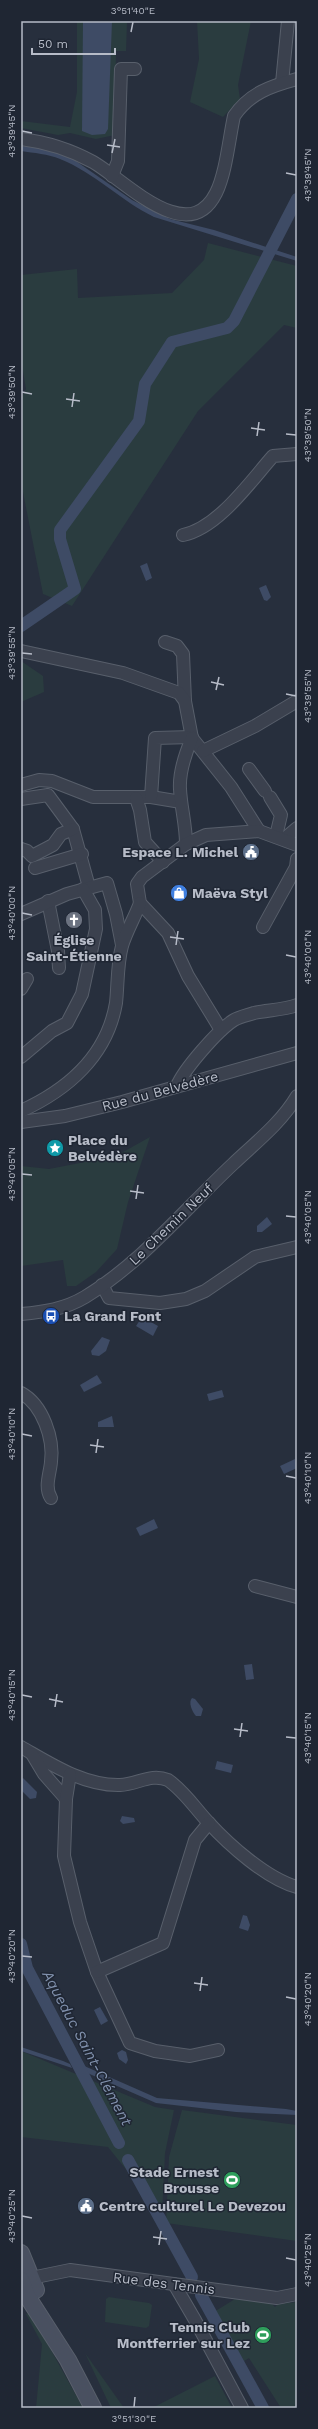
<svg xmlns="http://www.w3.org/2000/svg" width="318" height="2429" viewBox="0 0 318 2429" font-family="'Work Sans',sans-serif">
  <rect width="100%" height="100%" fill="#272f3d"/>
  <g fill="#2a3c3f">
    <path d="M77 21H127L126 51H116L115 135 96 139 70 133 58 135 21 128V121L70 127 77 92Z"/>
    <path d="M197 21H251L238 85 240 99 223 117 190 102 199 59Z"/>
    <path d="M208 243 297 266V328L284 325 198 411 72 606 43 594 21 482V398L26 389 21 360V275L77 269 78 298 172 293 204 260Z"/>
    <path d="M21 661 43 676 44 692 21 702Z"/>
    <path d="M150 1137 128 1202 117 1249 96 1272 76 1286H67L63 1260 21 1266V1166L49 1169 116 1156Z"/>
    <path d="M21 2051 155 2107 174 2110 165 2153 162 2214 108 2147 21 2137Z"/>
    <path d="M182 2110 297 2125V2241L166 2223 169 2157Z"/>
    <path d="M109 2297 149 2303 152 2305 149 2326 146 2328 105 2322 106 2299Z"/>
    <path d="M235 2299 271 2303 275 2307 278 2304 297 2302V2408H281L249 2358 244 2361 214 2312Z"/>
    <path d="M26 2314H31L83 2408H36L42 2344Z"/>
    <path d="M85 2353 124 2408H111Z"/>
    <path d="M215 2376 232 2408H152Z"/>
  </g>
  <g fill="#3e4b65">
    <path d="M83 21H112L108 129 105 134 92 135 82 131Z"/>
    <path d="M21 146 46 149 70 157 132 200 170 219 214 230 297 257V261L154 217C121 201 95 173 60 159 48 154 34 153 21 151Z"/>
    <path d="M147 563 152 578 146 581 140 566Z"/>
    <path d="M266 585 271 597 267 601 264 600 259 588Z"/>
    <path d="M267 1217 272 1224 262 1232H257V1226Z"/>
    <path d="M142 1317 158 1326 153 1336 136 1326Z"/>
    <path d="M102 1337 110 1340 106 1351 99 1356 92 1355 91 1351Z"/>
    <path d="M97 1375 102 1383 84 1392 80 1385Z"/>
    <path d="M222 1390 224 1397 209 1401 207 1394Z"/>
    <path d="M112 1416 114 1427H98V1422Z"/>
    <path d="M295 1459 297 1468 284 1474 280 1466Z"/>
    <path d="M154 1519 158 1528 140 1536 136 1528Z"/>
    <path d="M252 1664 254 1679 246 1680 244 1665Z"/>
    <path d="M192 1698 195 1699 203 1709 201 1716H196C192 1712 188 1702 192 1698Z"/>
    <path d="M217 1761 233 1765 231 1773 215 1769Z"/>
    <path d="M23 1778 37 1792 36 1798 30 1799 21 1790V1780Z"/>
    <path d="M122 1816 134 1818 135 1822 123 1824 120 1821Z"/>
    <path d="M243 1915 247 1916 250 1925 248 1931 239 1928Z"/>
    <path d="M100 2007 108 2021 101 2025 94 2010Z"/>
    <path d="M21 2047 63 2061 70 2064 72 2068 21 2051Z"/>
    <path d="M122 2050 126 2052 128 2060 126 2064 119 2059 117 2053Z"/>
    <path d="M82 2065 157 2098 286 2109 297 2111V2115L236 2112 156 2103 85 2072Z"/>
  </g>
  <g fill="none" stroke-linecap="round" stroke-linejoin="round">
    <g stroke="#3e4b65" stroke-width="12">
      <path d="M21 626 75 589 60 539V530L139 421 145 384 172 342 227 328 234 321 297 199"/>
      <path d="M21 1944 27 1968 119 2143"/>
      <path d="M128 2160 192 2277"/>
      <path d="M201 2295 263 2408"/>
    </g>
    <defs>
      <g id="street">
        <path d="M282 83 288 21"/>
        <path d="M21 139C46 142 71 150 93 162 123 179 188 249 216 193 226 173 229 139 234 116 250 93 271 86 297 79"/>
        <path d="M112 176 118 161 121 69H135"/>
        <path d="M183 535C218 528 250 482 273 456L297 454"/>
        <path d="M165 642 177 646 183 654 185 701"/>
        <path d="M21 651 123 673 179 693 185 701 192 738 231 787 259 831"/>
        <path d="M203 751 255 726 297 701"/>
        <path d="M249 769 265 791"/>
        <path d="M21 785 39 780 52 781 93 797H151L181 802"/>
        <path d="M151 797 155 738 192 737"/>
        <path d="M270 797 281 815 276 836"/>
        <path d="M136 798 140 810 145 842 163 862"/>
        <path d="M21 799 48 795 73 829 89 887"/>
        <path d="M284 839 297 828"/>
        <path d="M186 844C186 825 181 808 180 789 179 773 186 752 192 738"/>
        <path d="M21 849 27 851 32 856 53 845 61 834 73 829"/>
        <path d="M35 868 82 854"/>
        <path d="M48 901 58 951 59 968"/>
        <path d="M21 914 67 894 107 883 116 914 122 945"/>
        <path d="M263 927 296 867 297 859"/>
        <path d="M21 989 27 979"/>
        <path d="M221 1030 188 976 168 933 140 903 137 884 142 877 186 844 206 835 259 831 297 845"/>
        <path d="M21 1057 52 1031 67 1023 82 994 96 929 95 910 83 889"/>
        <path d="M177 1086C184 1069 218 1030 234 1020 239 1017 248 1015 254 1013 269 1010 283 1010 297 1005"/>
        <path d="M21 1111C67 1090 107 1056 116 1003 118 985 117 964 122 946 126 932 135 917 140 903"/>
        <path d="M21 1122 65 1116 122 1102 297 1053"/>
        <path d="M102 1285 109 1298 160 1303 186 1299 205 1291 255 1257 297 1247"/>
        <path d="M21 1314C44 1312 65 1309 85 1297 141 1263 185 1209 233 1164 255 1143 281 1123 297 1096"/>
        <path d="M21 1393C43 1405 54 1439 51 1462 50 1474 44 1487 51 1498"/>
        <path d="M255 1586 297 1597"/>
        <path d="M21 1747C51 1764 84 1786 120 1785 138 1784 151 1773 168 1780 184 1791 195 1808 208 1822 229 1845 267 1879 297 1887"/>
        <path d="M32 1754 44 1774 66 1799"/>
        <path d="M70 1774 66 1799 64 1856 80 1922 97 1972 130 2043 155 2051 190 2056 218 2050"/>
        <path d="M97 1972 163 1943 195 1840 209 1823"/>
        <path d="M174 2284 195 2320 242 2408"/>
        <path d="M29 2288 31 2281 36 2277 70 2270 277 2298 297 2294"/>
      </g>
      <g id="secondary">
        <path d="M21 2253 36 2290"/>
        <path d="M21 2280 27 2296 68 2360 93 2408"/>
      </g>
    </defs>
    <use href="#street" stroke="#585f6b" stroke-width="14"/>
    <use href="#secondary" stroke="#585f6b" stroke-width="18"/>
    <use href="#street" stroke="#3b414e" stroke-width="12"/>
    <use href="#secondary" stroke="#495060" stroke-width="16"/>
  </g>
  <path fill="none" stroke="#b7bcc8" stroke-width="1.5" d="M131 32 133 22M22 131 32 133M107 145 120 147M112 153 115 139M286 173 296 175M22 392 32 394M66 399 80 401M72 407 74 393M251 428 265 430M286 434 296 435M257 436 259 422M22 653 32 654M211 682 224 685M216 690 219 677M286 694 296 696M22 913 32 915M170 937 184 939M176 945 178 931M286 955 296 957M22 1174 32 1175M130 1191 144 1193M136 1199 138 1185M286 1216 296 1217M22 1434 32 1436M90 1445 104 1447M96 1453 98 1439M286 1476 296 1478M22 1695 32 1697M49 1699 63 1702M55 1707 57 1694M234 1729 248 1731M240 1737 242 1723M286 1737 296 1738M22 1956 32 1957M194 1983 208 1985M200 1991 202 1977M286 1997 296 1999M22 2216 32 2218M153 2237 167 2239M159 2245 161 2231M286 2258 296 2260M134 2407 135 2397"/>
  <defs>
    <symbol id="civic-disc" viewBox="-11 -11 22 22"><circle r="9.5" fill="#5c6f8a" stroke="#1f2633"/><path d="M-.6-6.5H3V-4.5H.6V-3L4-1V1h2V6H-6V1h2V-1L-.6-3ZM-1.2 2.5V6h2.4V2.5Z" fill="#fff"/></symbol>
    <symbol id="shop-disc" viewBox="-11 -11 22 22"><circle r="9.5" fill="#3f7fe0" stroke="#1f2633"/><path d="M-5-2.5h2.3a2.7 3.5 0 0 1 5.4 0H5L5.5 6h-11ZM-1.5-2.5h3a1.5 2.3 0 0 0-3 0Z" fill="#fff"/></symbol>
    <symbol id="church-disc" viewBox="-11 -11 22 22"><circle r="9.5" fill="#6b7280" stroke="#1f2633"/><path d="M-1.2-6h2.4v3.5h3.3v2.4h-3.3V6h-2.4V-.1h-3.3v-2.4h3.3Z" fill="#fff"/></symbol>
    <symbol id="sight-disc" viewBox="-11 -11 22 22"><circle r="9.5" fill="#0f9aa8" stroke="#1f2633"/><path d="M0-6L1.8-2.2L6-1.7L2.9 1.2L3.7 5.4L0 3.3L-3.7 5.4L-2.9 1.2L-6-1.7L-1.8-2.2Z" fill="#fff"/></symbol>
    <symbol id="bus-disc" viewBox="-11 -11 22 22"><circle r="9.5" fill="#1a4fb4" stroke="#1f2633"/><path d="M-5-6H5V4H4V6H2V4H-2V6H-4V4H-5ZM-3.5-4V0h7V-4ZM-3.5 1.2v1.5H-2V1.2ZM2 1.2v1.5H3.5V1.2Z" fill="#fff"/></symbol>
    <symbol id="stadium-disc" viewBox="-11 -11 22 22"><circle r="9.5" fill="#2e9e5b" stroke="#1f2633"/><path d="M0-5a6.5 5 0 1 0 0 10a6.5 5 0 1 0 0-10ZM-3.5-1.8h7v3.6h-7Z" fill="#fff"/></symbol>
  </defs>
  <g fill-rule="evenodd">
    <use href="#civic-disc" x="241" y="842" width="20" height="20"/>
    <use href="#shop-disc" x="169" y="883" width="20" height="20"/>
    <use href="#church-disc" x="64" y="910" width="20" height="20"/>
    <use href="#sight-disc" x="45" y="1138" width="20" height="20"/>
    <use href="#bus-disc" x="41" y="1306" width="20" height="20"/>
    <use href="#stadium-disc" x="222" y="2170" width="20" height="20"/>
    <use href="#civic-disc" x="76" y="2196" width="20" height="20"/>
    <use href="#stadium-disc" x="253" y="2325" width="20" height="20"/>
  </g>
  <g text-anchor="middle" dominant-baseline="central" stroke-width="3" stroke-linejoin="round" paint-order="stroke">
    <g font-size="14" font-weight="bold" fill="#b7bcc8" stroke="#1f2633" text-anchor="start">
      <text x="238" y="852" text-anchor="end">Espace L. Michel</text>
      <text x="192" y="893">Maëva Styl</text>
      <text x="74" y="940" text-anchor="middle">Église<tspan x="74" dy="16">Saint-Étienne</tspan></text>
      <text x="68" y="1140">Place du<tspan x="68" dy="16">Belvédère</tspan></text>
      <text x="64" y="1316">La Grand Font</text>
      <text x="219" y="2172" text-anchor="end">Stade Ernest<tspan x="219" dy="16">Brousse</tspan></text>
      <text x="99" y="2206">Centre culturel Le Devezou</text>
      <text x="250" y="2327" text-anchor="end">Tennis Club<tspan x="250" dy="16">Montferrier sur Lez</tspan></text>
    </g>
    <g font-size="14" fill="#b7bcc8" stroke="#1f2633">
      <text transform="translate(160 1091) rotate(-15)">Rue du Belvédère</text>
      <text transform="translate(171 1224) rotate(-44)">Le Chemin Neuf</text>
      <text transform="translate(164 2283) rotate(7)">Rue des Tennis</text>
    </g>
    <g font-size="15" font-style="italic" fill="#8191ad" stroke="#1f2633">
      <text transform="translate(87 2048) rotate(62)">Aqueduc Saint-Clément</text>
    </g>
  </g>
  <rect width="318" height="2429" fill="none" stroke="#1f2633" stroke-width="44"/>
  <path d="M32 48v6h83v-6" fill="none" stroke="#b7bcc8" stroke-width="2"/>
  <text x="38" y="48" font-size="12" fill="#b7bcc8" stroke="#1f2633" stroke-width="3" paint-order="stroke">50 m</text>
  <rect x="22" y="22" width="274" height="2385" fill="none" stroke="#b7bcc8" stroke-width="1.5"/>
  <g font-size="10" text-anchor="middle" fill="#b7bcc8">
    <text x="133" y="14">3°51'40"E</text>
    <text transform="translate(11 131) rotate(-90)" y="4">43°39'45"N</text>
    <text transform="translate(307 175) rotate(-90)" y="4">43°39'45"N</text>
    <text transform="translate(11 392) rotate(-90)" y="4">43°39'50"N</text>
    <text transform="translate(307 435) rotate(-90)" y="4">43°39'50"N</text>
    <text transform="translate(11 653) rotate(-90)" y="4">43°39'55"N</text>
    <text transform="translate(307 696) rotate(-90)" y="4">43°39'55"N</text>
    <text transform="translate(11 913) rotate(-90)" y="4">43°40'00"N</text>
    <text transform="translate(307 957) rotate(-90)" y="4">43°40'00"N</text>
    <text transform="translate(11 1174) rotate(-90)" y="4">43°40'05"N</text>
    <text transform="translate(307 1217) rotate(-90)" y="4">43°40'05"N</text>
    <text transform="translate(11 1434) rotate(-90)" y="4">43°40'10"N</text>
    <text transform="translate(307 1478) rotate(-90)" y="4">43°40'10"N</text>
    <text transform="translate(11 1695) rotate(-90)" y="4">43°40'15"N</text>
    <text transform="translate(307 1738) rotate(-90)" y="4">43°40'15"N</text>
    <text transform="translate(11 1956) rotate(-90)" y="4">43°40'20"N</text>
    <text transform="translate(307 1999) rotate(-90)" y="4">43°40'20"N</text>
    <text transform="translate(11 2216) rotate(-90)" y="4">43°40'25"N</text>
    <text transform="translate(307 2260) rotate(-90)" y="4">43°40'25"N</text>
    <text x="134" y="2422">3°51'30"E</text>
  </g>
</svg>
